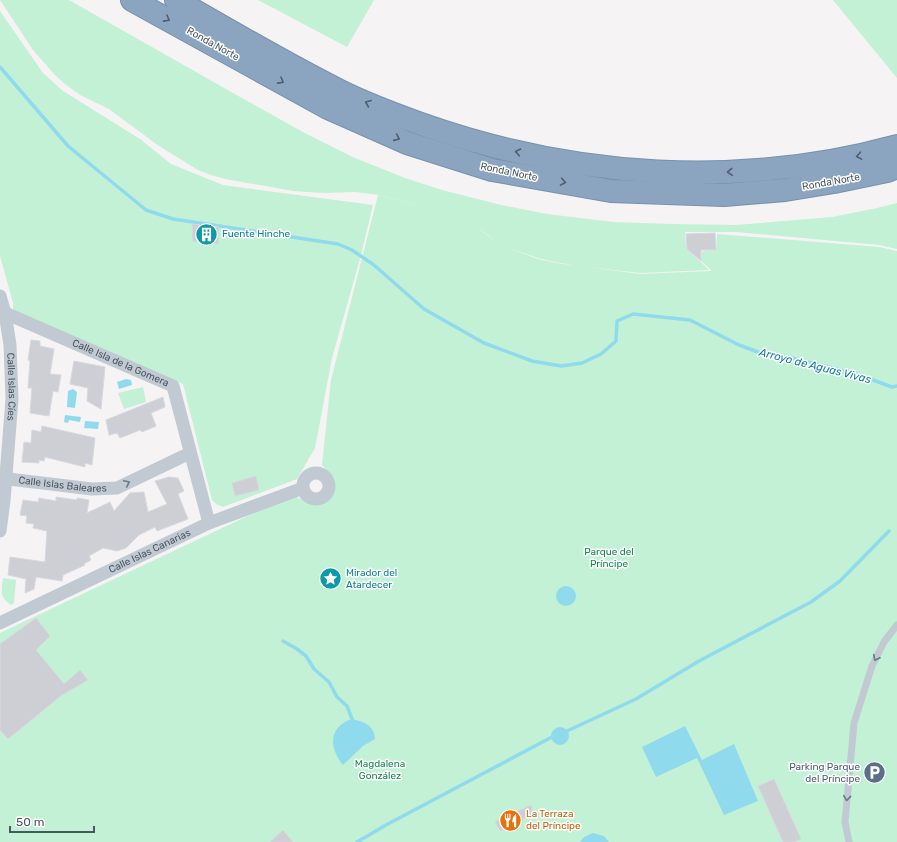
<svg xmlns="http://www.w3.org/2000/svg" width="897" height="842" viewBox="0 0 897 842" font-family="Rubik,sans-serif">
  <rect width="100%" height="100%" fill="#f5f3f3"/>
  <g fill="#c3f1d5">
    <path d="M0 0H69L233 93 301 131 355 158 405 178 442 190 501 205 547 214 613 222 671 224 736 225 832 217 877 208 897 203V249L879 245 736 232H685L686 248 709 270 640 273 578 266 555 262 538 258 503 246 497 242 475 225 487 235 503 246 538 259 556 263 640 274 710 271 711 270 701 261 702 251 716 250 717 234 879 247 897 251V842H0V633L292 495C299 499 316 504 324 502 326 501 329 498 332 496L335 479 322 465 331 380 378 195 462 217 379 195 355 192 324 193 293 191 225 179 211 175 198 170 159 146 109 109 80 95 65 84 54 74 33 50Z"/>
    <path d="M258 0H374L347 47Z"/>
    <path d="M833 0H897V78Z"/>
    <path d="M0 11 43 73 63 91 140 139 171 164 223 185 373 205 360 259 332 358 315 448 297 479 223 507 216 504 212 500 183 384 13 313V303L0 256Z"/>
    <path d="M143 387 146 402 124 409 118 393Z"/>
    <path d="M3 578 16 580 14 603 11 605C0 598 1 591 3 578Z"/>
  </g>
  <g fill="#90daee">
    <path d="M126 379 131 380 132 385 119 389 117 382Z"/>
    <path d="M73 389 77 392 75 408 67 407 68 391Z"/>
    <path d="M65 415 81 417 80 422 69 420 68 423 64 422Z"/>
    <path d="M85 421 99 422 98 429 84 428Z"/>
    <circle cx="566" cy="596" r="10"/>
    <path d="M352 719C365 722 374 725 375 739L363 746 343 765C329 748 328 727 352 719Z"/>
    <path d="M685 726 702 760 734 744 758 801 724 815 697 758 656 777 642 747Z"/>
    <circle cx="560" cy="736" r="9"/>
    <path d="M593 833 604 836 609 842H580L584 837Z"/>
  </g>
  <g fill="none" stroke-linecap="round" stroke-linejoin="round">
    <g stroke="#90daee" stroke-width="3.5">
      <path d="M0 67 68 146 146 210 173 219 338 244 352 250 374 265 424 309 484 343 532 361 561 366 582 363 601 354 616 341 617 321 633 314 690 320 739 345 758 352 787 357 857 374 892 387 897 386"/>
      <path d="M283 641 297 649 306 656 314 669 329 682 337 697 347 706 352 719"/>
      <path d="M567 731 636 699 699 661 811 602 840 581 889 531"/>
      <path d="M357 842 386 825 552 737"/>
    </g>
  </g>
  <g fill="#cdcfd5" stroke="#d7d9de">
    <path d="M192 224 219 227 218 244 193 241Z"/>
    <path d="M715 233 716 250H701V261L687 249 686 234Z"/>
    <path d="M31 340 40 341V346L54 349 50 374 61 375 58 392 53 391 49 416 30 413 32 388H28L30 361 28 360Z"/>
    <path d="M74 361 105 367 101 409 87 401 88 388 70 384Z"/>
    <path d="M163 397 165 407 151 413 156 426 142 432 140 430 120 438 117 433 109 435 106 420Z"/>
    <path d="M42 426 95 438 92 465 85 463V467L45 457 44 461 39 460V463L22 462 24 442 31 443 32 430 41 432Z"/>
    <path d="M256 476 259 490 235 496 232 483Z"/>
    <path d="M169 477 178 478 184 491 178 494 188 519 157 531 155 527 139 535 126 548 117 551 103 548 89 556 91 560 84 564 85 565 63 575 62 581 36 577 34 589 25 593 26 579 8 575 10 557 45 562 47 531 33 528 34 524 26 523 27 516 20 515 23 500 38 502 39 498 56 501V497L77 500V498L89 500 87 513 110 502 114 511 130 493 144 492 148 512 167 504 155 481Z"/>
    <path d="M36 618 50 636 36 650 64 684 80 670 88 680 62 695 8 739 0 730V644Z"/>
    <path d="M774 779 801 839 794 842H783L758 786Z"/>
    <path d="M531 805 533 814 500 831 495 822Z"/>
    <path d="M283 830 293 842H270Z"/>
  </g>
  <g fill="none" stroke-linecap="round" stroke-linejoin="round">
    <defs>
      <g id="highway">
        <path d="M132 0 328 108 407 143 492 170 611 191 724 195 785 190 834 182 887 171 897 167"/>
        <path d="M176 0C230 31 284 63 340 91 366 104 393 114 421 124 574 178 740 189 897 146"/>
      </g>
    </defs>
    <use href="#highway" stroke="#7690ad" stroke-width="24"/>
    <path stroke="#c1cad2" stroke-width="7" d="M849 842 845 822 854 723 872 666 884 642 897 625"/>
    <g stroke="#c1cad2" stroke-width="13">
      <path id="s1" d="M0 296 5 313 10 345 12 399 4 501 0 531"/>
      <path id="s2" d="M5 313 173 386 209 523"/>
      <circle cx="316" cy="486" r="13"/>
      <path id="s3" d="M0 478 92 489 117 488 190 453"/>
      <path id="s4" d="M0 623 209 523 303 488"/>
    </g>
    <use href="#highway" stroke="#8ba5c1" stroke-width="22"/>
  </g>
  <defs><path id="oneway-chevron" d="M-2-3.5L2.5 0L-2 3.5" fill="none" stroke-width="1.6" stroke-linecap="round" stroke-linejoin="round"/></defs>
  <g stroke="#505e6b">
    <use href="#oneway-chevron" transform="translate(167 19) rotate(29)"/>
    <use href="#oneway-chevron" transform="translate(281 81) rotate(29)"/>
    <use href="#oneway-chevron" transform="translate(368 103) rotate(-157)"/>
    <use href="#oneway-chevron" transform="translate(397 138) rotate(24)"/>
    <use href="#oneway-chevron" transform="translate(518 152) rotate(-168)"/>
    <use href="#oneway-chevron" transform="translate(859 156) rotate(170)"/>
    <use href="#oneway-chevron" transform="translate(730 172) rotate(176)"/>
    <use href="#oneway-chevron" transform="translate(563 182) rotate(10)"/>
  </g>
  <g stroke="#6e7983">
    <use href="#oneway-chevron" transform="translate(127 483) rotate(-25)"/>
    <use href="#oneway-chevron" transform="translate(876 658) rotate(117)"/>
    <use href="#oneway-chevron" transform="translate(847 798) rotate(96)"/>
  </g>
  <defs>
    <symbol id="building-disc" viewBox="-11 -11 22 22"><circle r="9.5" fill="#0f9aa8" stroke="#fff"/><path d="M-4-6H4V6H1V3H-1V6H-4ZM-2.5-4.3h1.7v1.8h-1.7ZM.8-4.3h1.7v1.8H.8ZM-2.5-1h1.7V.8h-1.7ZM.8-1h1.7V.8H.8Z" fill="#fff"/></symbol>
    <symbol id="sight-disc" viewBox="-11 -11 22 22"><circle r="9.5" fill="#0f9aa8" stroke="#fff"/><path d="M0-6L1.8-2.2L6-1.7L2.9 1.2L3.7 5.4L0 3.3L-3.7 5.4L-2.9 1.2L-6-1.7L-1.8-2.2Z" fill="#fff"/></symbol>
    <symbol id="parking-disc" viewBox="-11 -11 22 22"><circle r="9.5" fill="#5c6f8a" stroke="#fff"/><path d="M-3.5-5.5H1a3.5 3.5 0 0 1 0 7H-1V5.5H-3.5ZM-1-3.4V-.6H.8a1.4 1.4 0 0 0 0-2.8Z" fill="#fff"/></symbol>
    <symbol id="restaurant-disc" viewBox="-11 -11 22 22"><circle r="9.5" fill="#e8710a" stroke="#fff"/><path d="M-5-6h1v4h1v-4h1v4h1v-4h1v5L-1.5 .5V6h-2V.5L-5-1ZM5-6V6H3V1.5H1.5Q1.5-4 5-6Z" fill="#fff"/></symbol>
  </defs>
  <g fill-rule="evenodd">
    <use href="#building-disc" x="194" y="222" width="25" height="25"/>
    <use href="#sight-disc" x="318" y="566" width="25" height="25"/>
    <use href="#parking-disc" x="862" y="760" width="25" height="25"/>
    <use href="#restaurant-disc" x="498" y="808" width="25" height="25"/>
  </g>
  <g text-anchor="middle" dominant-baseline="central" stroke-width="3" stroke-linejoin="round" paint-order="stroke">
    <g font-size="10" fill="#4a5661" stroke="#fff">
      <text transform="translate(213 44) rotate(29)">Ronda Norte</text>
      <text transform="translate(509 172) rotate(12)">Ronda Norte</text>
      <text transform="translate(831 182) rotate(-10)">Ronda Norte</text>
      <text stroke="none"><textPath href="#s2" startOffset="126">Calle Isla de la Gomera</textPath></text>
      <text stroke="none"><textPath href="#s1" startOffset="92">Calle Islas Cíes</textPath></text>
      <text stroke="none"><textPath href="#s3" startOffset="63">Calle Islas Baleares</textPath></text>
      <text stroke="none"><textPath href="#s4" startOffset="166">Calle Islas Canarias</textPath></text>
    </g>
    <g font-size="10" fill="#0d838f" stroke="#fff" text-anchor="start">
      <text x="222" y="234">Fuente Hinche</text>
      <text x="346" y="573">Mirador del<tspan x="346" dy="12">Atardecer</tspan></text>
    </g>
    <g font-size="10" fill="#17864f" stroke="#fff">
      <text x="609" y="552">Parque del<tspan x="609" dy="12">Príncipe</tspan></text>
      <text x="380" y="764">Magdalena<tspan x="380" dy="12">González</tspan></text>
    </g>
    <g font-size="10" fill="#4e5e75" stroke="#fff" text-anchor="end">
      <text x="860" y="767">Parking Parque<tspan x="860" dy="12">del Príncipe</tspan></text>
    </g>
    <g font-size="10" fill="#c56008" stroke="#fff" text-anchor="start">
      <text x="526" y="814">La Terraza<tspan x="526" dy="12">del Príncipe</tspan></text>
    </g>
    <g font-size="11" font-style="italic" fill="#0c7c9b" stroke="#fff">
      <text transform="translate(815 366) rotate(14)">Arroyo de Aguas Vivas</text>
    </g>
  </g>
  <path d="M10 826v6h84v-6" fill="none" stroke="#4a5661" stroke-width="2"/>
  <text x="16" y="826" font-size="12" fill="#4a5661" stroke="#ffffff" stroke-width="3" paint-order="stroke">50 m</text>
</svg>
